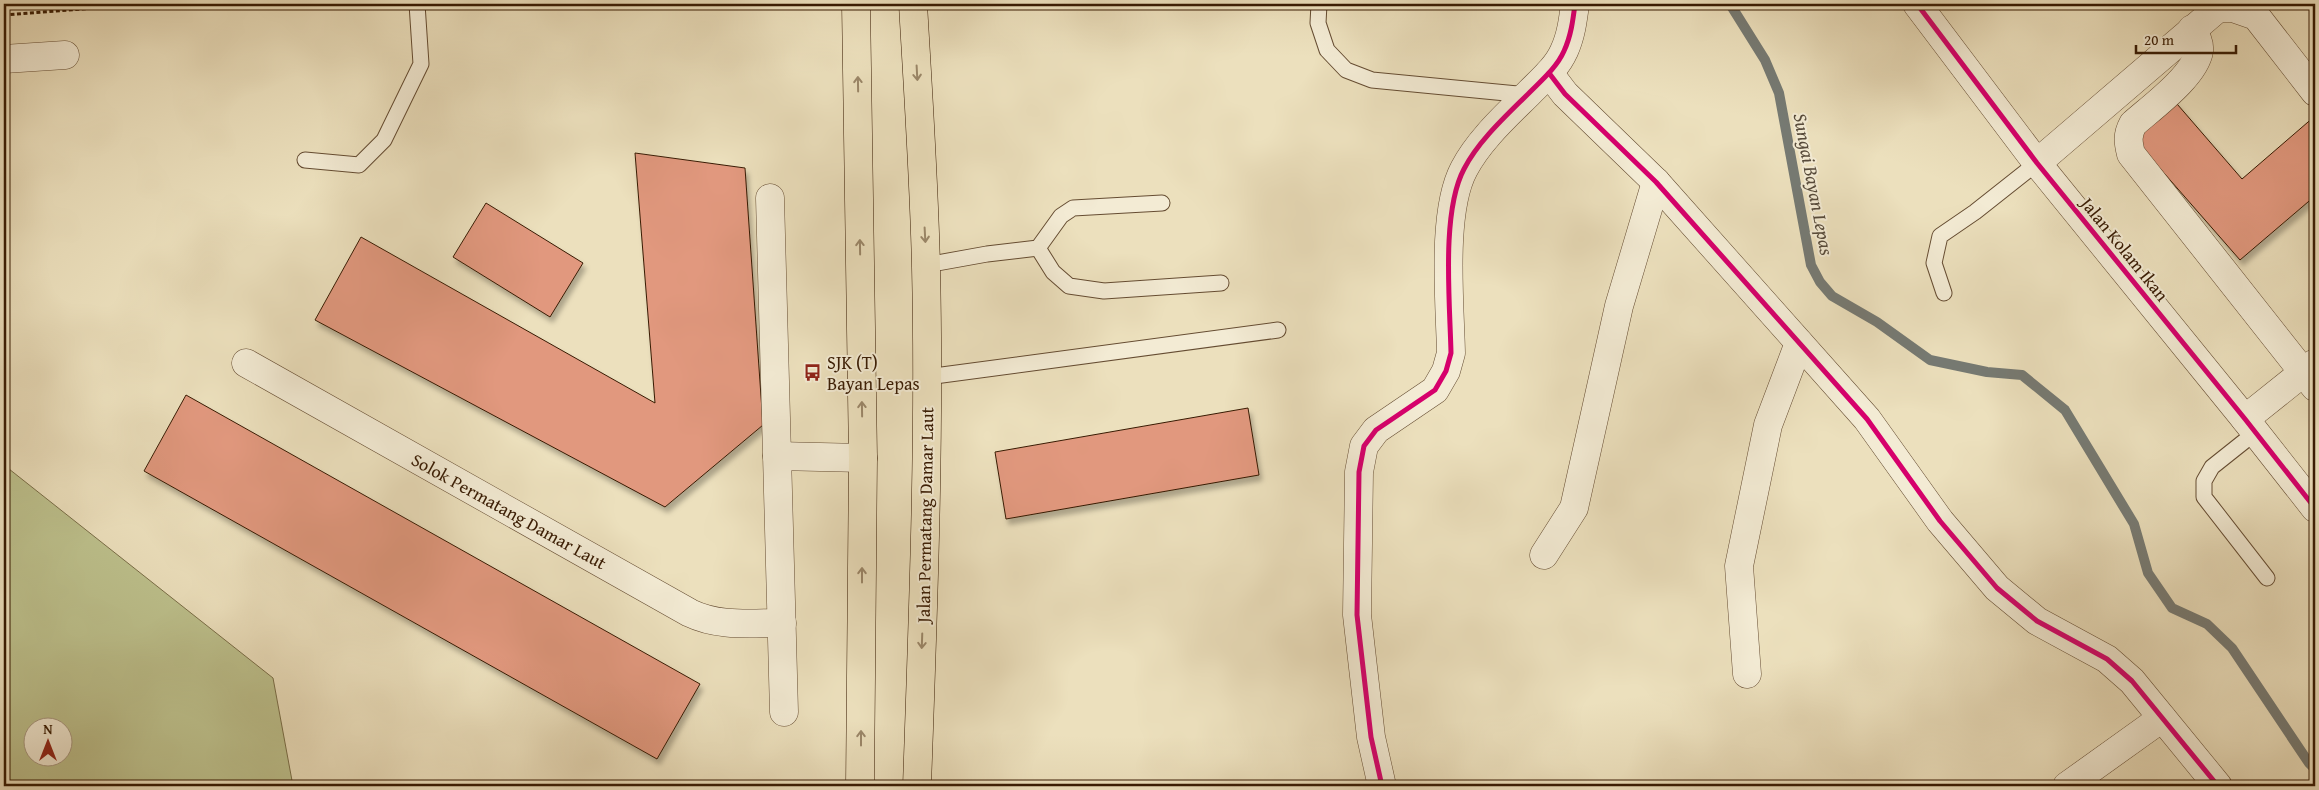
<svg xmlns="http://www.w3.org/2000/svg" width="2319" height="790" viewBox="0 0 2319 790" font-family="'Gentium Book Plus',serif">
  <defs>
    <filter id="shadow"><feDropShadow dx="3" dy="5.5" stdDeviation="2.5" flood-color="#0004"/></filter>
  </defs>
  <rect width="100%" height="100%" fill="#ece0bd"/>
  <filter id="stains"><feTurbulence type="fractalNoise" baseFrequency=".004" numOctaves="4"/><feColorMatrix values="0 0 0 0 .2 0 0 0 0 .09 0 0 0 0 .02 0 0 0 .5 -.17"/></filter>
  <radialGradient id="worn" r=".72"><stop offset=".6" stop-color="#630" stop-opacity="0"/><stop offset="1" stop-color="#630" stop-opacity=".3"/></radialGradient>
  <path fill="#bdc18d" stroke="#7a6e48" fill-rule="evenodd" d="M4 465 273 678 293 786H4ZM32 728H62V758H32Z"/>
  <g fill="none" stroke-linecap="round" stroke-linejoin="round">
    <path stroke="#767a73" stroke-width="10" d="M1730 4 1765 60 1779 93 1811 265 1820 282 1832 296 1877 322 1930 360 1987 372 2022 375 2065 410 2134 524 2148 573 2172 608 2207 624 2232 648 2309 763 2315 769"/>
  </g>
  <g fill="#e1987e" stroke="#381b03" filter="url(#shadow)">
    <path d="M2171 97 2242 179 2315 116V196L2240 260 2129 133Z"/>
    <path d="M635 153 745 168 763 425 665 507 315 320 361 237 655 403Z"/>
    <path d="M486 203 583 263 550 317 453 257Z"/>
    <path d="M186 395 700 684 657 759 144 471Z"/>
    <path d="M1248 408 1259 475 1006 519 995 452Z"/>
  </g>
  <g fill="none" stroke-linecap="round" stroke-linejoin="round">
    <defs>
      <g id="service">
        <path d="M1319 4 1318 23 1327 50 1346 70 1372 80 1527 95"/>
        <path d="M305 160 359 165 384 140 421 64 417 4"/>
        <path d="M1038 248 1053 272 1069 286 1104 291 1221 283"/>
        <path d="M926 265 987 254 1038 248 1061 216 1073 208 1162 203"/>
        <path d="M1944 293 1934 263 1940 236 1975 212 2037 163"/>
        <path d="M927 377 1278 330"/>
        <path d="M2256 432 2212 467 2204 481V497L2267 578"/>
      </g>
      <g id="minor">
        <path d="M1917 4 2037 163 2245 419 2315 508"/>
        <path d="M2192 29C2196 36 2200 43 2199 51 2195 76 2152 107 2133 124 2127 135 2128 142 2131 154L2315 387"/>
        <path d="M4 59 65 55"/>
        <path d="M1549 73 1565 94 1656 182 1867 419 1940 521 1997 588 2037 621 2107 659 2132 681 2218 786"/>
        <path d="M2037 163 2218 8H2233L2256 16 2315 92"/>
        <path d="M770 198 784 712"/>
        <path d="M246 363 690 613C719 627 750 623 782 623"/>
        <path d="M2245 419 2315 363"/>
        <path d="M777 456 863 458"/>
        <path d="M1544 555 1574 508 1619 306 1656 182"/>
        <path d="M1747 674 1739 566 1768 425 1799 343"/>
        <path d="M1382 786 1371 737 1357 615 1359 472 1364 446 1376 430 1435 390 1446 371 1451 353C1450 303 1441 212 1464 169 1479 140 1507 115 1530 92 1542 80 1557 67 1564 51 1571 36 1573 20 1575 4"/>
        <path d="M2067 786 2162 718"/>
      </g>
      <g id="trunk">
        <path d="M856 4 863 458 860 786"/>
        <path d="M913 4C918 91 924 179 926 267 930 440 923 613 917 786"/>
      </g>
    </defs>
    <use href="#service" stroke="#654c32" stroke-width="17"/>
    <use href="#minor" stroke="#654c32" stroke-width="29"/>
    <use href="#trunk" stroke="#381b03" stroke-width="29"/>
    <path stroke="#381b03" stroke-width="3" stroke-dasharray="4 2.5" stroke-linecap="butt" d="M4 15 146 4"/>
    <use href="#service" stroke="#f3ebd4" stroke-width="15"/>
    <use href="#minor" stroke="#f3ebd4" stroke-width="28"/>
    <use href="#trunk" stroke="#ece0bd" stroke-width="28"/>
    <defs>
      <g id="cycleway">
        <path d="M1917 4 2037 163 2245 419 2315 508"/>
        <path d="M1549 73 1565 94 1656 182 1867 419 1940 521 1997 588 2037 621 2107 659 2132 681 2218 786"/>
        <path d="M1382 786 1371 737 1357 615 1359 472 1364 446 1376 430 1435 390 1446 371 1451 353C1450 303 1441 212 1464 169 1479 140 1507 115 1530 92 1542 80 1557 67 1564 51 1571 36 1573 20 1575 4"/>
      </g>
    </defs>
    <use href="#cycleway" stroke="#f3ebd4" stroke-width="8"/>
    <use href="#cycleway" stroke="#d6006c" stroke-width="5"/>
  </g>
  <defs><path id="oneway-shaft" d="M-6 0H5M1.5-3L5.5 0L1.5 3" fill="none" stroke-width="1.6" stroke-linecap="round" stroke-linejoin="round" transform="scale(1.25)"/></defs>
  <g stroke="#9b8769">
    <use href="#oneway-shaft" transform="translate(917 73) rotate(87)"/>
    <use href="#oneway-shaft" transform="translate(858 84) rotate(-91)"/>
    <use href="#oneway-shaft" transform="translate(925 235) rotate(87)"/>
    <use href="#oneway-shaft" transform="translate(860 247) rotate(-91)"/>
    <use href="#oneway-shaft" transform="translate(862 409) rotate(-91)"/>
    <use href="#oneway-shaft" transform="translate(862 575) rotate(-90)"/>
    <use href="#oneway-shaft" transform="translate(922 641) rotate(92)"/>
    <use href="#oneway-shaft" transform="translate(861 738) rotate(-90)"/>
  </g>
  <defs>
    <symbol id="bus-bare" viewBox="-9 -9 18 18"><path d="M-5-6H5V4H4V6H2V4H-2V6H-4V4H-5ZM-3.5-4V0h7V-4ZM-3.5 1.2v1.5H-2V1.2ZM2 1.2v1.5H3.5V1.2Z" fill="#8f2418" stroke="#f3ebd4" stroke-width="2.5" paint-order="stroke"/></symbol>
  </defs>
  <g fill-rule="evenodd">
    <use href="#bus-bare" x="800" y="360" width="25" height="25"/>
  </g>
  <g text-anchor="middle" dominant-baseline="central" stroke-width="4" stroke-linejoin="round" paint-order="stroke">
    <g font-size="18" fill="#381b03" stroke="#f3ebd4">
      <text transform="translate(2125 249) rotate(51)">Jalan Kolam Ikan</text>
      <text transform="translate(509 511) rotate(29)">Solok Permatang Damar Laut</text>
      <text transform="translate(925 515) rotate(-89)">Jalan Permatang Damar Laut</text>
    </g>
    <g font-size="18" fill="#381b03" stroke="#f3ebd4" text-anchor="start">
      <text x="827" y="362">SJK (T)<tspan x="827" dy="21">Bayan Lepas</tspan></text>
    </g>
    <g font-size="19" font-style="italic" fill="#574b3b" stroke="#f3ebd4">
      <text transform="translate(1814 184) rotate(79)">Sungai Bayan Lepas</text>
    </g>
  </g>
  <rect width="2319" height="790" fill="none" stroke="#ece0bd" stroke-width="20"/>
  <rect x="5" y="5" width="2309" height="780" fill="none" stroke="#381b03" stroke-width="2.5"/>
  <rect x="10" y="10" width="2299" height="770" fill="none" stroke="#381b03"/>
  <g transform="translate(48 742)"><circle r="24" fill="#f3ebd4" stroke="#a89880"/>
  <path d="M0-4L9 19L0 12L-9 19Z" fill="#8f2418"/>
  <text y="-8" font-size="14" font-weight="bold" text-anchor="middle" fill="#381b03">N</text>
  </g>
  <path d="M2136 45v8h100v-8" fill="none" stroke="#381b03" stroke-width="2.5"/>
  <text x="2144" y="45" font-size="15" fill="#381b03" stroke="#f3ebd4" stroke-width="4" paint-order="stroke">20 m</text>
  <rect width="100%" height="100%" filter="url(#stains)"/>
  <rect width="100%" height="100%" fill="url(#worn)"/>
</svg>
